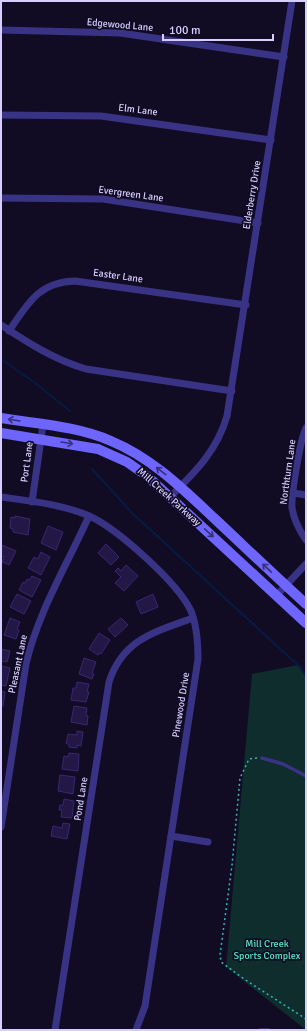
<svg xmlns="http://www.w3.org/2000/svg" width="307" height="1031" viewBox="0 0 307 1031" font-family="Signika,sans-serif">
  <rect width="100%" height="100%" fill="#110c23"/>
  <path fill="#0f2d2d" d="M298 665 306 677V1030L226 967 252 674Z"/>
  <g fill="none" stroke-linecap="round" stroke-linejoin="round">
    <g stroke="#061a42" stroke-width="2">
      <path d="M1 359 34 382 70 411"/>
      <path d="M92 469 132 513 300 667 306 676"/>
    </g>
  </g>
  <g fill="#221745" stroke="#392773">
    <path d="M15 516 30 519 28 535 13 532V529L10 528 11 517 15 518Z"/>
    <path d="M48 526 63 532 56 550 41 543Z"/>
    <path d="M106 544 119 557 111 565 98 553Z"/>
    <path d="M2 545 16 551 9 565 2 562 4 557 1 556Z"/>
    <path d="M41 552 50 557 41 575 28 568 34 557 38 559Z"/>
    <path d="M126 565 138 576 124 591 115 583 121 577 115 571 118 568 121 571Z"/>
    <path d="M32 576 41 580 32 597 19 590 23 582 25 583 27 579 29 580Z"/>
    <path d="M17 594 31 601 24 614 10 607Z"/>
    <path d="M153 594 158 607 141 614 136 602Z"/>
    <path d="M10 618 20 622 17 629 19 630 16 639 4 635Z"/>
    <path d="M121 618 128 625 115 637 108 629Z"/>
    <path d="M99 633 110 640 101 654 100 653 98 655 89 649Z"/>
    <path d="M1 649 10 651 7 662 1 661Z"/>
    <path d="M84 658 96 662 92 673 94 674 92 679 79 674Z"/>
    <path d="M1 666 10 668 6 686 1 685Z"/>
    <path d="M77 682 89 684 87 692H89L86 702 71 700 73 688H76Z"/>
    <path d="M1 691 5 692 3 706H1Z"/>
    <path d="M74 706 87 708 86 715 88 716 87 725 71 722Z"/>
    <path d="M77 731 83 732 81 746 77 745V748L69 747V745L66 743 68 734 77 735Z"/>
    <path d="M69 753 79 754 78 771 62 769 64 756 68 757Z"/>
    <path d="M60 775 75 777 73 794 58 791Z"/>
    <path d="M64 799 74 801 72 818 61 817 62 810H59L60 805H63Z"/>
    <path d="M63 823 70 824 67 839 51 836 53 826 62 828Z"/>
  </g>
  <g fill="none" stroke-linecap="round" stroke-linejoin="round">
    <path stroke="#25bcb8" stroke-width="1.5" stroke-dasharray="2 3" stroke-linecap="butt" d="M257 758 249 759 240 778 232 865 220 955 221 962 244 979 306 1019"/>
    <g stroke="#393385" stroke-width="3.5">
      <path d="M262 758 283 764 306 776"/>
      <path d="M260 1030H269"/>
    </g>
    <g stroke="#393385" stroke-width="7">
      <path d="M1 30 120 33 284 57"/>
      <path d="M1 115 101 116 271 140"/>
      <path d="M1 198 103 199 258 223"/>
      <path d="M1 325C28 343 55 360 86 369L232 391"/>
      <path d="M9 331C28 303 39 282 75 281L246 305"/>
      <path d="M306 428C300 440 291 495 292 508 294 520 299 530 306 540"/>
      <path d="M293 493 306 495"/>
      <path d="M1 497C30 501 60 504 87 515 116 527 178 583 191 611 197 626 198 643 198 659L145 1006 136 1030"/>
      <path d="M170 497C195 472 217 451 227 416L292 1"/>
      <path d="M32 502 43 425"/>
      <path d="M277 595 306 564"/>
      <path d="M1 827 26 664C38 612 67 565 89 516"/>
      <path d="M171 836 208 842"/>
      <path d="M55 1030 109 682C123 639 155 632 193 618"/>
    </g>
    <g stroke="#6e65ff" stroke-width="10">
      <path d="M1 418C37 424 77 426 111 441 152 458 183 489 215 519 245 547 275 576 306 604"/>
      <path d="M1 433 98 449 127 462 147 476 306 623"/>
    </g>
  </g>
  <defs><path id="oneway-shaft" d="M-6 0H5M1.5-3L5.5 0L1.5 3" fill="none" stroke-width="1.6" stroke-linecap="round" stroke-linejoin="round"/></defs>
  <g stroke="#36307b">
    <use href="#oneway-shaft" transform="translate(14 420) rotate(-171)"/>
    <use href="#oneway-shaft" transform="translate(67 443) rotate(9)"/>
    <use href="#oneway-shaft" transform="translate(161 471) rotate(-142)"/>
    <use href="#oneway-shaft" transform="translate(209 533) rotate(43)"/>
    <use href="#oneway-shaft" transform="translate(267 568) rotate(-137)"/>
  </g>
  <g text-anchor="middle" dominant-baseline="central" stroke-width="3.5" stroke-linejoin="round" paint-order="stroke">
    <g font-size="10" fill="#d5ceff" stroke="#110c23">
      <text transform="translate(120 25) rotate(5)">Edgewood Lane</text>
      <text transform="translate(138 110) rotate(7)">Elm Lane</text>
      <text transform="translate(131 194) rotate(8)">Evergreen Lane</text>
      <text transform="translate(252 195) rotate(-81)">Elderberry Drive</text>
      <text transform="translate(118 276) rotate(8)">Easter Lane</text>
      <text transform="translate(27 462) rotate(-82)">Port Lane</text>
      <text transform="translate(288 472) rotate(-82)">Northturn Lane</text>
      <text transform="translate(169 497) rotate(42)">Mill Creek Parkway</text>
      <text transform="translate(18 664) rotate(-78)">Pleasant Lane</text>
      <text transform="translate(181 705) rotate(-81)">Pinewood Drive</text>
      <text transform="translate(81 799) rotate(-81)">Pond Lane</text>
    </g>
    <g font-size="10" fill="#51e8c7" stroke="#110c23">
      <text x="267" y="944">Mill Creek<tspan x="267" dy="12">Sports Complex</tspan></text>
    </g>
  </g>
  <rect width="307" height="1031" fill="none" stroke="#d5ceff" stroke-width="4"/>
  <path d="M163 34v6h110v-6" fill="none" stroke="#d5ceff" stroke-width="2"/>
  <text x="169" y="34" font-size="12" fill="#d5ceff" stroke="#110c23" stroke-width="3" paint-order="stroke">100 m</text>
</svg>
